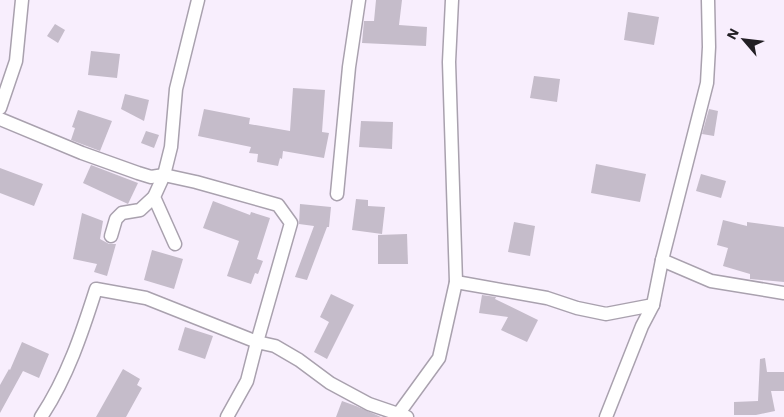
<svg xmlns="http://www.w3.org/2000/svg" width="784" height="417" viewBox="0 0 784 417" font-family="'Work Sans',sans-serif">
  <rect width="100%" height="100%" fill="#f8eefd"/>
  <g fill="#c5bcca">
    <path d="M376 0H402L399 25 427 27 426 46 362 43 364 21H374Z"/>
    <path d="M628 12 659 17 654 45 624 40Z"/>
    <path d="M55 24 65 30 58 43 47 36Z"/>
    <path d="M91 51 120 54 117 78 88 75Z"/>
    <path d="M534 76 560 79 557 102 530 98Z"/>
    <path d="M293 88 325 90 322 132 329 133 324 158 283 151 282 159 280 158 278 166 257 162 258 154 249 153 251 147 198 136 204 109 250 118 249 124 290 131Z"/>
    <path d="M125 94 149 100 144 121 121 109Z"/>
    <path d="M709 109 718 111 714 136 702 134Z"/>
    <path d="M78 110 112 121 100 151 71 140 75 128 72 127Z"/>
    <path d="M361 121 393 122 392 149 359 147Z"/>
    <path d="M146 131 159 135 154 148 141 143Z"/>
    <path d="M596 164 646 174 640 202 591 193Z"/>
    <path d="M91 165 138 183 128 204 83 183Z"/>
    <path d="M0 168 43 184 34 206 0 193Z"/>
    <path d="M701 174 726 181 721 198 696 191Z"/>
    <path d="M356 199 368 200V206L385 207 382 234 352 230Z"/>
    <path d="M213 201 250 215 251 212 270 218 257 259 263 261 258 274 255 273 251 284 227 276 239 241 203 228Z"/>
    <path d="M300 204 331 207 329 227H327L307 280 295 277 314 226 299 224Z"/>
    <path d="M82 213 103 221 100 239 109 244H116L107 276 94 272 97 264 73 259Z"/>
    <path d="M723 220 747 226V222L784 227V282L750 279V274L723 266 728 248 717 245Z"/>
    <path d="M514 222 535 226 530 256 508 252Z"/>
    <path d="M407 234 408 264H378V235Z"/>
    <path d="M152 250 183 259 174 289 144 280Z"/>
    <path d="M331 294 354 305 327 359 314 352 329 322 320 317Z"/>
    <path d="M482 295 496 297 495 299 538 320 527 342 501 330 508 317 479 313Z"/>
    <path d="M185 327 213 336 205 359 178 350Z"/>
    <path d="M22 342 49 354 39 378 23 371 0 413V385L9 369 10 370Z"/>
    <path d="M765 358 767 372H784V391H771L775 411 756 415H734V402L758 401 760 359Z"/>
    <path d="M123 369 140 379 137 385 142 388 126 417H96Z"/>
    <path d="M342 401 356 406 381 417H336Z"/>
  </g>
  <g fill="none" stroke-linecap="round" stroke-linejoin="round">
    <defs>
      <g id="street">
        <path d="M0 108 16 61 22 0"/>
        <path d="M0 119 82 153 138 173 151 177 164 175 196 182 278 205 291 223 257 342 146 298 96 289C82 333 67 378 41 417"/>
        <path d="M337 194 349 67 359 0"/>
        <path d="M111 236 116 219 122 213 140 210 154 197"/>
        <path d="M175 244 154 197 164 175 171 147 176 89 198 0"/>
        <path d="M662 260 711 281 784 293"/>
        <path d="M456 282 547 298 577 308 606 314 653 305"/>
        <path d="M399 413 439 358 456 282 449 62 452 0"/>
        <path d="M227 417 247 381 257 342 275 346 299 360 330 383 369 404 407 417"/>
        <path d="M606 417 642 326 653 305 662 260 707 83 709 47 708 0"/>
      </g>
    </defs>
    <use href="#street" stroke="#a9a1ae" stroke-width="15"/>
    <use href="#street" stroke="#fff" stroke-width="12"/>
  </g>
  <g transform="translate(744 40) rotate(298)" stroke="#f8eefd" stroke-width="4" paint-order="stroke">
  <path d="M0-4L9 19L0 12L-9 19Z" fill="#221f24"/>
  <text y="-8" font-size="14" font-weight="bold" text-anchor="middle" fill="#221f24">N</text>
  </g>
</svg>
